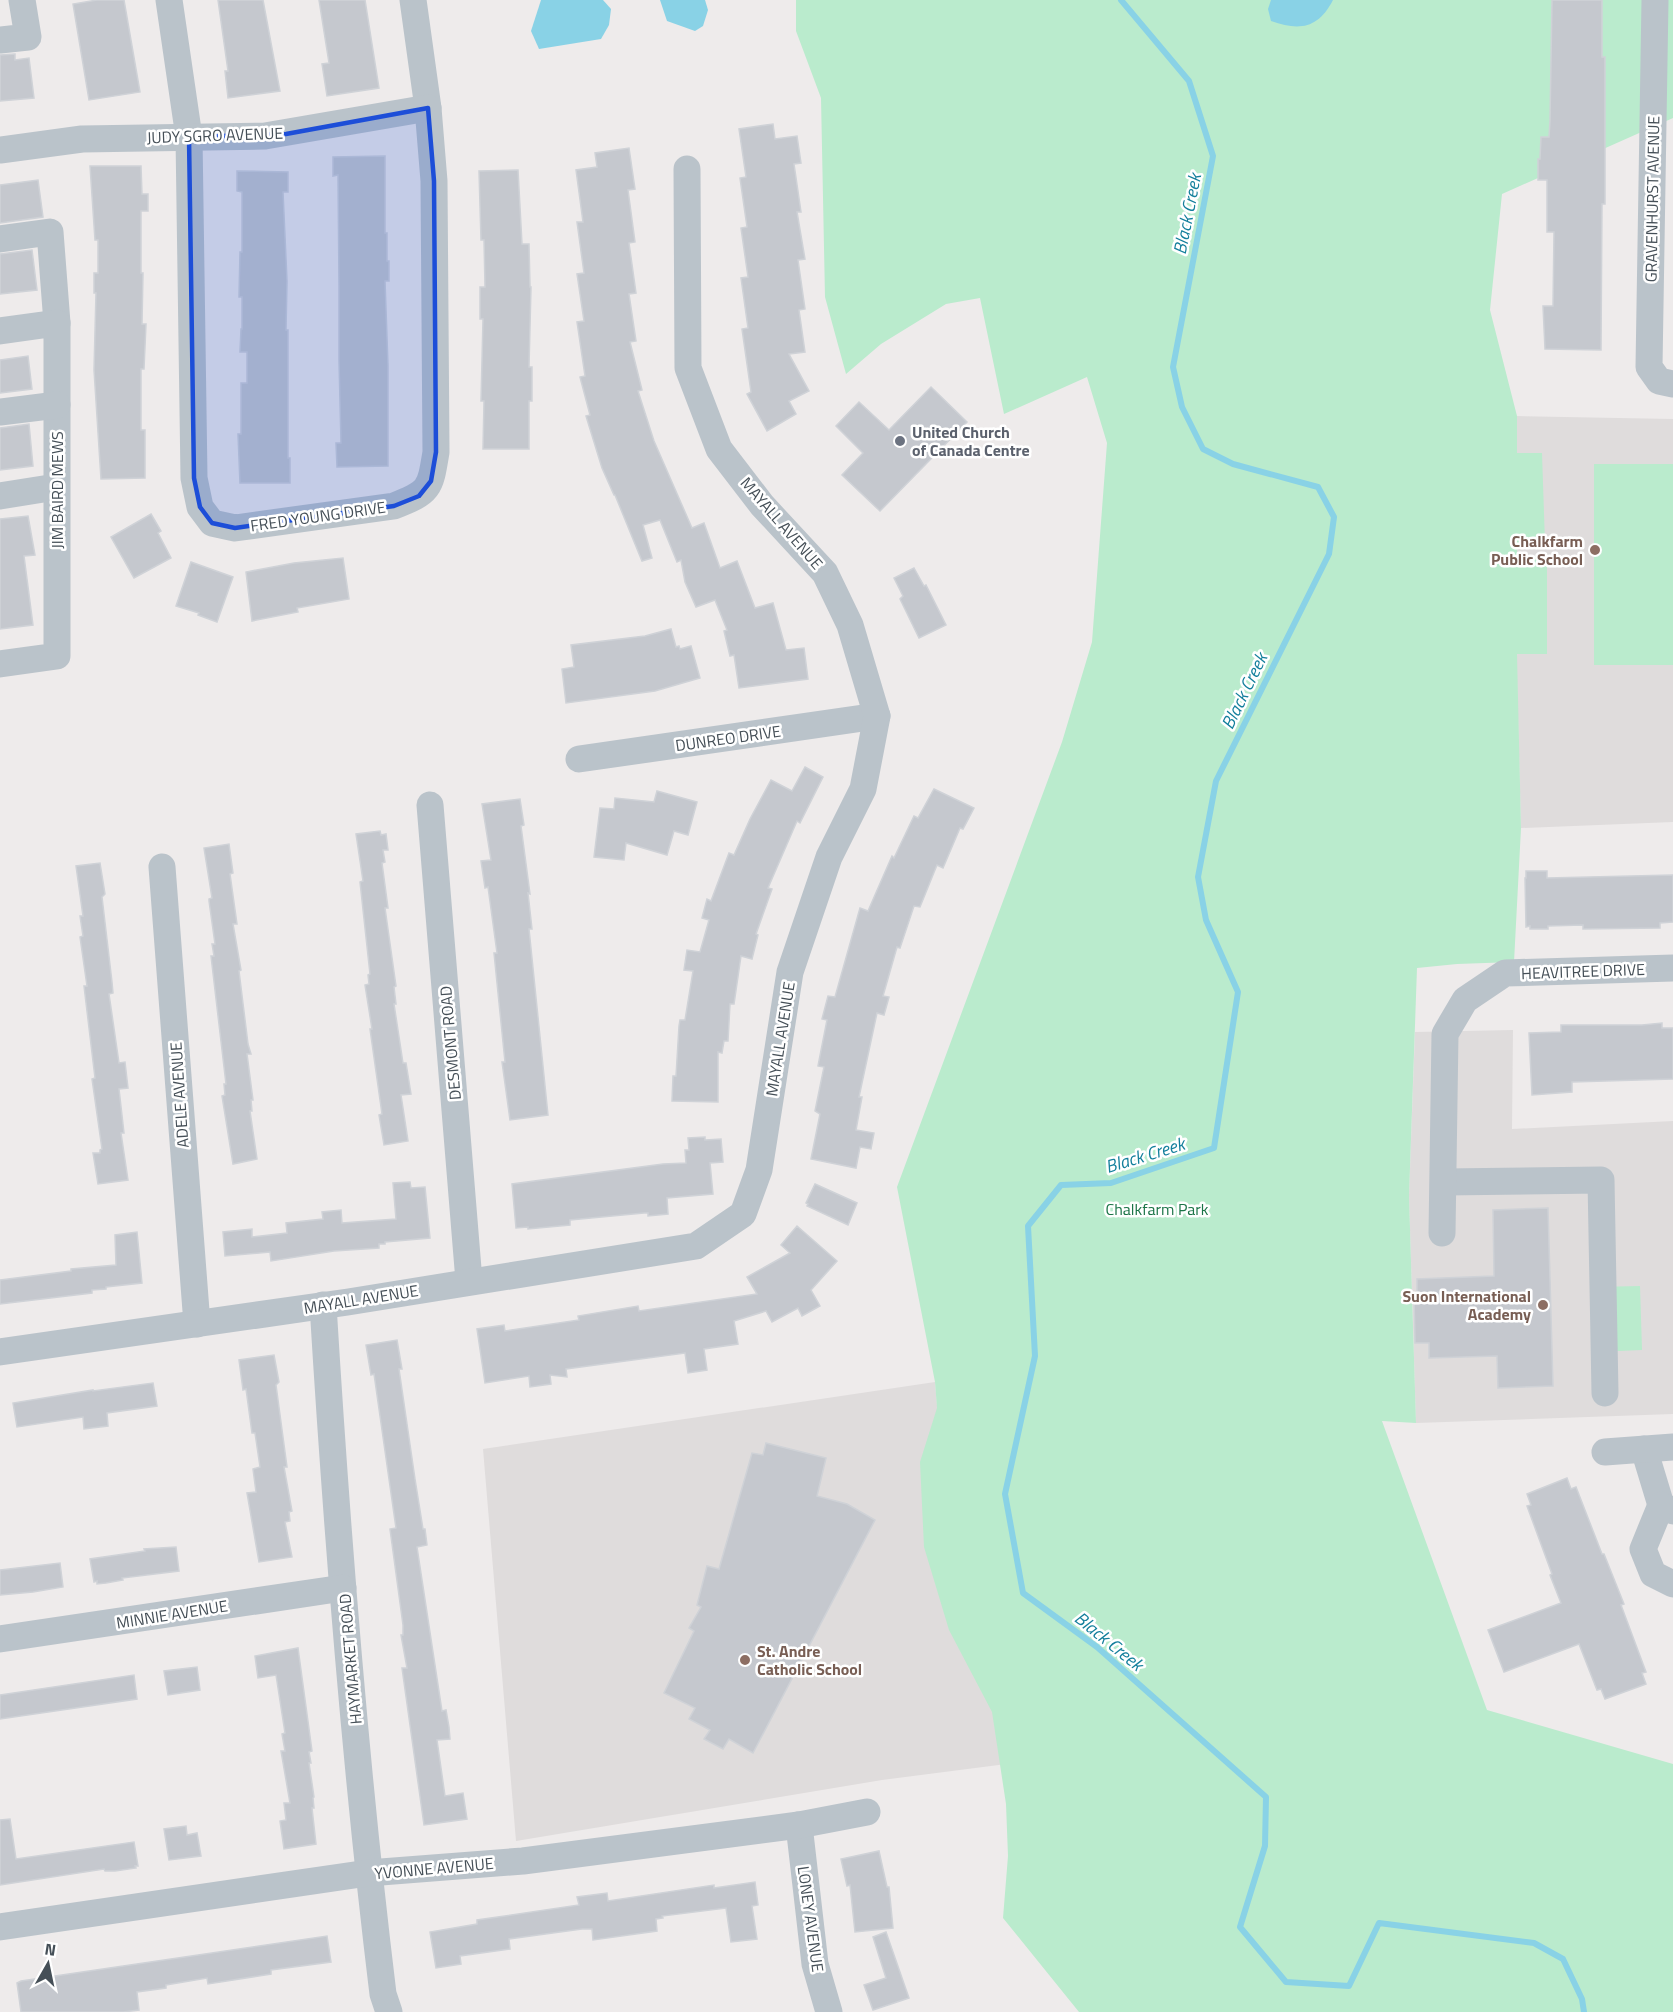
<svg xmlns="http://www.w3.org/2000/svg" width="1673" height="2012" viewBox="0 0 1673 2012" font-family="'Titillium Web',sans-serif">
  <rect width="100%" height="100%" fill="#eeebeb"/>
  <g fill="#dfdcdc">
    <path d="M1517 416 1673 419V822L1521 828 1517 680Z"/>
    <path d="M1513 1030 1512 1129 1673 1121V1414L1416 1423 1409 1196 1415 1032Z"/>
    <path d="M935 1382 952 1584 1029 1761 882 1780 516 1841 483 1449Z"/>
  </g>
  <g fill="#baebcd">
    <path d="M796 0H1673V118L1502 194 1490 310 1517 416V453H1542L1545 543H1517V556H1547V654H1517L1521 828 1514 962 1457 964 1417 968 1409 1196 1416 1423 1382 1421 1487 1710 1673 1764V2012H1079L1003 1918 1008 1856 1006 1804 992 1712 949 1630 924 1547 920 1462 937 1408 935 1382 897 1187 1062 742 1092 642 1107 443 1087 377 1004 414 980 298 946 304 881 344 846 374 825 297 821 98 796 31Z"/>
    <rect x="1594" y="464" width="79" height="201"/>
    <path d="M1640 1286 1642 1350 1595 1352 1594 1287Z"/>
  </g>
  <g fill="#89d2e6">
    <path d="M541 0H603L611 9 609 25 601 39 539 49 531 31Z"/>
    <path d="M660 0H705L708 10 703 26 695 31 667 21Z"/>
    <path d="M1271 0H1333C1318 29 1299 31 1271 21L1268 9Z"/>
  </g>
  <g fill="none" stroke-linecap="round" stroke-linejoin="round">
    <path stroke="#89d2e6" stroke-width="6" d="M1121 0 1189 81 1213 156 1173 367 1182 407 1203 449 1233 464 1318 487 1334 517 1329 554 1216 781 1198 877 1206 920 1238 992 1214 1148 1111 1183 1061 1185 1028 1226 1035 1356 1005 1494 1023 1593 1097 1647 1266 1797 1265 1846 1240 1927 1286 1982 1349 1986 1379 1923 1534 1943 1563 1959 1582 1999 1584 2012"/>
  </g>
  <g fill="#c5c8ce" stroke="#cfd2d7" stroke-width="1.5">
    <path d="M97 0H124L140 92 89 100 73 4Z"/>
    <path d="M218 0H263L280 91 228 98 225 71H228Z"/>
    <path d="M319 0H365L379 88 327 96 322 64 329 63Z"/>
    <path d="M1552 0H1602V57H1605V204H1602L1601 350 1545 349 1543 306H1553L1554 232H1547V180H1538V159H1540L1541 137H1549L1550 121Z"/>
    <path d="M15 54V60L29 58 34 98 0 101V55Z"/>
    <path d="M773 124 775 139 797 136 801 163 794 164 801 212H797L805 259 798 260 805 309 799 310 805 352 789 354 809 391 789 401 796 414 767 431 747 394 751 392 742 329 748 328 741 278 748 277 741 228 747 227 740 178 746 177 739 129Z"/>
    <path d="M629 148 635 189 628 190 635 242 629 243 636 293 629 294 636 341 630 342 642 390 638 391 654 441 692 528 704 523 720 568 737 561 755 608 773 603 786 650 804 648 808 679 739 688 734 655 730 656 724 631 727 630 715 600 696 607 685 582 681 560 677 562 660 520 643 525 652 558 642 561 615 495H614L602 468 586 416 590 415 580 377 585 376 577 322 584 321 577 274 584 273 577 222H583L576 170 597 167 595 153Z"/>
    <path d="M385 156V233H387V261H389V281H385L388 366V466L337 467 336 443H341L339 360V285L338 175 333 176V157Z"/>
    <path d="M90 166H141L142 194H148V211H141V273H143L142 324H146L144 369H141V430H145V478L101 479 94 370 96 293H94V273H98V240H95Z"/>
    <path d="M518 170 522 244H529L530 287H531L529 367H532V401H529V449H483L484 401H481L483 319H480V287H485L484 240H481L479 171Z"/>
    <path d="M237 171 288 172V192H283L287 281 286 330H288V458H290V483H240L238 434H241V383H247V352H240L241 329H242V297H239L240 252H242V192L237 191Z"/>
    <path d="M38 180 43 217 0 223V185Z"/>
    <path d="M32 250 37 290 0 294V254Z"/>
    <path d="M28 356 32 389 0 393V360Z"/>
    <path d="M931 387 967 422 880 511 842 475 863 453 836 426 859 402 889 430Z"/>
    <path d="M29 424 33 466 0 470V428Z"/>
    <path d="M151 514 161 531 158 533 171 558 134 578 111 537Z"/>
    <path d="M28 516 35 555 24 556 33 625 0 629V519Z"/>
    <path d="M343 558 349 599 297 608 298 612 252 621 246 572 294 563Z"/>
    <path d="M191 562 233 577 217 622 198 615 199 613 176 606Z"/>
    <path d="M914 568 924 586 926 585 946 625 919 638 900 599 903 596 894 578Z"/>
    <path d="M671 629 676 647 679 646 680 649 691 646 700 678 655 691 566 703 562 669 574 667 571 645 645 636Z"/>
    <path d="M805 767 823 777 800 823 797 821 768 888 772 889 756 934 758 935 752 959 741 956 734 1004H730L728 1041H724L722 1053 718 1052V1102L672 1101 673 1076H676L679 1026 680 1020H685L693 971 684 970 687 950 700 952 709 920 702 918 707 899 711 901 729 853 734 855 750 819 771 780 792 791Z"/>
    <path d="M934 789 974 808 963 829 960 828 943 868 937 865 920 907 914 906 900 948 897 947 883 996 889 997 884 1015 877 1013 859 1097H862L856 1130 874 1133 871 1149 860 1147 856 1168 811 1159 820 1114 815 1111 824 1067 818 1066 827 1020 822 1019 828 996 835 997 860 908 868 911 892 856 894 858 914 816 918 818Z"/>
    <path d="M657 791 697 802 688 835 674 831 667 855 626 843 624 860 594 857 600 808 614 809 615 798 654 802Z"/>
    <path d="M520 799 524 825 521 826 530 894 528 893 532 929H529L548 1115 510 1120 502 1062H505L494 953H497L488 887 485 888 481 861 491 860 482 804Z"/>
    <path d="M380 831 381 835 386 834 388 850H383L385 862 382 863 388 908H385L396 986 394 987 396 1004H394L403 1063H406L411 1094 401 1095 408 1141 384 1145 379 1115 382 1114 370 1029H372L365 985 369 984 368 975 370 974 360 882 363 881 356 834Z"/>
    <path d="M229 844 233 873 230 874 237 924H233L241 970 239 971 248 1044 251 1054H247L253 1100H251L252 1111H250L257 1159 233 1164 222 1096 225 1095 224 1084H226L211 956H214L212 944H215L209 901V899L212 898 204 848Z"/>
    <path d="M100 863 105 894 102 897 112 982 113 993 109 994 119 1063 125 1062 128 1088 119 1089 124 1133H121L128 1180 98 1184 93 1153H100V1150L102 1149 92 1079 95 1078 84 986H87L80 937 83 936 80 916H83L76 866Z"/>
    <path d="M1526 871H1547V878L1673 875V922L1660 923V928L1583 929V925L1548 926V929H1530V926L1526 927 1525 878H1526Z"/>
    <path d="M1662 1023V1028H1673V1079L1572 1082V1092L1532 1095 1529 1033 1561 1032V1025H1642Z"/>
    <path d="M705 1137V1140L721 1139 723 1162 710 1163 713 1194 667 1198 668 1214 648 1216V1213H644L570 1220V1225L528 1229V1227L516 1228 512 1184 663 1164 686 1163 685 1150H689L688 1138Z"/>
    <path d="M410 1182 411 1188 425 1187 430 1238 385 1242V1244H379V1248L334 1251 271 1261 270 1252 225 1256 223 1232 252 1229V1237L287 1233 286 1223 323 1219 322 1212 341 1210 342 1223 396 1219 393 1183Z"/>
    <path d="M815 1184 857 1203 848 1225 807 1206 808 1204 806 1203Z"/>
    <path d="M1548 1208 1553 1386 1498 1388 1497 1356 1429 1358V1343H1415L1414 1295H1417V1279L1494 1276 1493 1210Z"/>
    <path d="M797 1226 837 1261 811 1290 820 1306 802 1316 798 1308 772 1322 766 1311 734 1321 738 1344 704 1349 707 1370 688 1373 685 1353 566 1369 567 1377 550 1375 551 1384 530 1387 529 1376 485 1383 477 1329 504 1325 505 1331 579 1320 578 1316 638 1306 639 1311 757 1294 747 1277 790 1253 781 1245Z"/>
    <path d="M137 1232 142 1283 106 1287V1289L92 1290V1293L0 1304V1280L71 1271V1269L116 1265 115 1235Z"/>
    <path d="M397 1340 402 1369H399L415 1479 423 1529H425L427 1545 417 1547 442 1711 446 1710 449 1727 450 1739 437 1740 445 1796 463 1793 467 1819 424 1825 402 1668H407L401 1635H403V1625L390 1529 396 1528 374 1374 371 1375 366 1345Z"/>
    <path d="M274 1355 279 1382 276 1385 287 1467H284L292 1511 289 1512 290 1521 285 1522 292 1557 259 1562 247 1493 256 1492 253 1469 260 1467 255 1433H252L246 1389 243 1390 239 1360Z"/>
    <path d="M153 1383 157 1406 107 1413 108 1426 84 1429 83 1417 17 1427 13 1403 93 1390V1391Z"/>
    <path d="M766 1443 826 1458 817 1496 847 1504 875 1520 753 1753 729 1739 723 1749 704 1739 710 1730 689 1719 695 1708 664 1693 694 1631 689 1628 701 1607 697 1605 707 1566 719 1569 752 1453 763 1455Z"/>
    <path d="M1567 1478 1571 1489 1576 1487 1602 1554H1604L1624 1604 1621 1605 1646 1672 1642 1673 1646 1684 1605 1699 1601 1689 1597 1690 1579 1644 1504 1672 1488 1630 1561 1603 1550 1575 1552 1574 1527 1506 1531 1505 1527 1494Z"/>
    <path d="M176 1547 179 1571 122 1578 123 1580 106 1583 97 1584V1581L94 1582 90 1559 145 1551 144 1549Z"/>
    <path d="M60 1563 63 1587 33 1592 0 1595V1570Z"/>
    <path d="M298 1648 312 1751 309 1752 311 1763H309L314 1797 313 1798 314 1808H312L316 1844 284 1849 280 1821 286 1820 284 1803H290L281 1751H285L282 1734 285 1733 276 1675 258 1678 255 1656Z"/>
    <path d="M197 1667 200 1690 168 1695 164 1671Z"/>
    <path d="M134 1675 137 1699 0 1719V1695Z"/>
    <path d="M10 1819 16 1859 134 1842 138 1866H135L136 1868 115 1871H105L104 1869 0 1885V1820Z"/>
    <path d="M186 1826 187 1835 197 1833 201 1856 169 1860 164 1829Z"/>
    <path d="M879 1851 887 1887H889L893 1928 855 1932 850 1885 847 1886 841 1859Z"/>
    <path d="M755 1882 758 1905 752 1906 757 1939 731 1942 726 1908 662 1916 663 1918 656 1919 657 1931 593 1940 592 1929H582L509 1939 510 1949 460 1956 461 1964 436 1968 430 1932 477 1924V1920L579 1905 577 1897 607 1893 608 1901 714 1885V1888Z"/>
    <path d="M886 1932 909 1998 873 2010 864 1985 886 1978 873 1937Z"/>
    <path d="M327 1936 331 1962 271 1970V1974L208 1984 207 1978 166 1985V1988L137 1992 139 2010 123 2012H21L17 1983 21 1981Z"/>
  </g>
  <g fill="none" stroke-linecap="round" stroke-linejoin="round">
    <g stroke="#bac3ca" stroke-width="27">
      <path d="M169 0 189 137 194 478 200 507 212 523 235 528 394 506C430 492 430 489 436 452L434 181 428 108 413 0"/>
      <path d="M1655 0 1649 367 1659 381 1673 384"/>
      <path d="M0 40 28 37 22 0"/>
      <path d="M0 150 82 139 265 136 428 108"/>
      <path d="M0 239 50 232 57 323"/>
      <path d="M0 331 57 323V656L0 664"/>
      <path d="M0 412 57 405"/>
      <path d="M0 496 56 487"/>
      <path d="M579 759 877 716"/>
      <path d="M430 805 469 1281"/>
      <path d="M162 867 197 1324"/>
      <path d="M1444 1182 1601 1180 1605 1393"/>
      <path d="M1442 1233 1445 1034 1465 1000 1505 973 1673 968"/>
      <path d="M323 1305C337 1535 355 1765 383 1994L389 2012"/>
      <path d="M0 1352 348 1302 696 1246 743 1214 759 1170 790 972 829 857 863 789 877 716 850 625 825 573 762 505 719 449 688 368 687 169"/>
      <path d="M1644 1449 1661 1505 1673 1511"/>
      <path d="M1605 1452 1673 1447"/>
      <path d="M1661 1505 1643 1549 1653 1574 1673 1584"/>
      <path d="M0 1639 343 1588"/>
      <path d="M799 1825 815 1964 829 2012"/>
      <path d="M0 1927 368 1873 523 1861 799 1825 867 1812"/>
    </g>
  </g>
  <path fill="#1d4ed8" fill-opacity="0.2" stroke="#1d4ed8" stroke-width="4.5" stroke-linejoin="round" d="M428 108 434 181 436 452 431 481 419 496 394 506 235 528 212 523 200 507 194 478 189 137 286 134Z"/>
  <circle fill="#6b7280" stroke="#fff" stroke-width="2" cx="900" cy="441" r="6"/>
  <g fill="#8d6e63" stroke="#fff" stroke-width="2">
    <circle cx="1595" cy="550" r="6"/>
    <circle cx="1543" cy="1305" r="6"/>
    <circle cx="745" cy="1660" r="6"/>
  </g>
  <g text-anchor="middle" dominant-baseline="central" stroke-width="5" stroke-linejoin="round" paint-order="stroke">
    <g font-size="16" fill="#454f57" stroke="#fff">
      <text transform="translate(215 135) rotate(-2)">JUDY SGRO AVENUE</text>
      <text transform="translate(1652 199) rotate(-89)">GRAVENHURST AVENUE</text>
      <text transform="translate(57 490) rotate(-90)">JIM BAIRD MEWS</text>
      <text transform="translate(318 516) rotate(-8)">FRED YOUNG DRIVE</text>
      <text transform="translate(782 523) rotate(49)">MAYALL AVENUE</text>
      <text transform="translate(728 738) rotate(-8)">DUNREO DRIVE</text>
      <text transform="translate(1583 971) rotate(-2)">HEAVITREE DRIVE</text>
      <text transform="translate(780 1039) rotate(-81)">MAYALL AVENUE</text>
      <text transform="translate(450 1043) rotate(-95)">DESMONT ROAD</text>
      <text transform="translate(179 1095) rotate(-94)">ADELE AVENUE</text>
      <text transform="translate(361 1299) rotate(-9)">MAYALL AVENUE</text>
      <text transform="translate(172 1614) rotate(-9)">MINNIE AVENUE</text>
      <text transform="translate(350 1659) rotate(-95)">HAYMARKET ROAD</text>
      <text transform="translate(434 1868) rotate(-5)">YVONNE AVENUE</text>
      <text transform="translate(811 1919) rotate(82)">LONEY AVENUE</text>
    </g>
    <g font-size="16" font-weight="bold" fill="#5b616d" stroke="#fff" text-anchor="start">
      <text x="912" y="432">United Church<tspan x="912" dy="18">of Canada Centre</tspan></text>
    </g>
    <g font-size="16" font-weight="bold" fill="#785e54" stroke="#fff" text-anchor="end">
      <text x="1583" y="541">Chalkfarm<tspan x="1583" dy="18">Public School</tspan></text>
      <text x="1531" y="1296">Suon International<tspan x="1531" dy="18">Academy</tspan></text>
      <text x="757" y="1651" text-anchor="start">St. Andre<tspan x="757" dy="18">Catholic School</tspan></text>
    </g>
    <g font-size="16" fill="#1b7447" stroke="#fff">
      <text x="1157" y="1209">Chalkfarm Park</text>
    </g>
    <g font-size="18" font-style="italic" fill="#137f9c" stroke="#fff">
      <text transform="translate(1187 214) rotate(-79)">Black Creek</text>
      <text transform="translate(1244 691) rotate(-64)">Black Creek</text>
      <text transform="translate(1145 1155) rotate(-17)">Black Creek</text>
      <text transform="translate(1109 1641) rotate(39)">Black Creek</text>
    </g>
  </g>
  <g transform="translate(48 1964) rotate(9)" stroke="#ffffff" stroke-width="4.5" paint-order="stroke">
  <path d="M0-4.5L10 22L0 15L-10 22Z" fill="#454f57"/>
  <text y="-9" font-size="16" font-weight="bold" text-anchor="middle" fill="#454f57">N</text>
  </g>
</svg>
